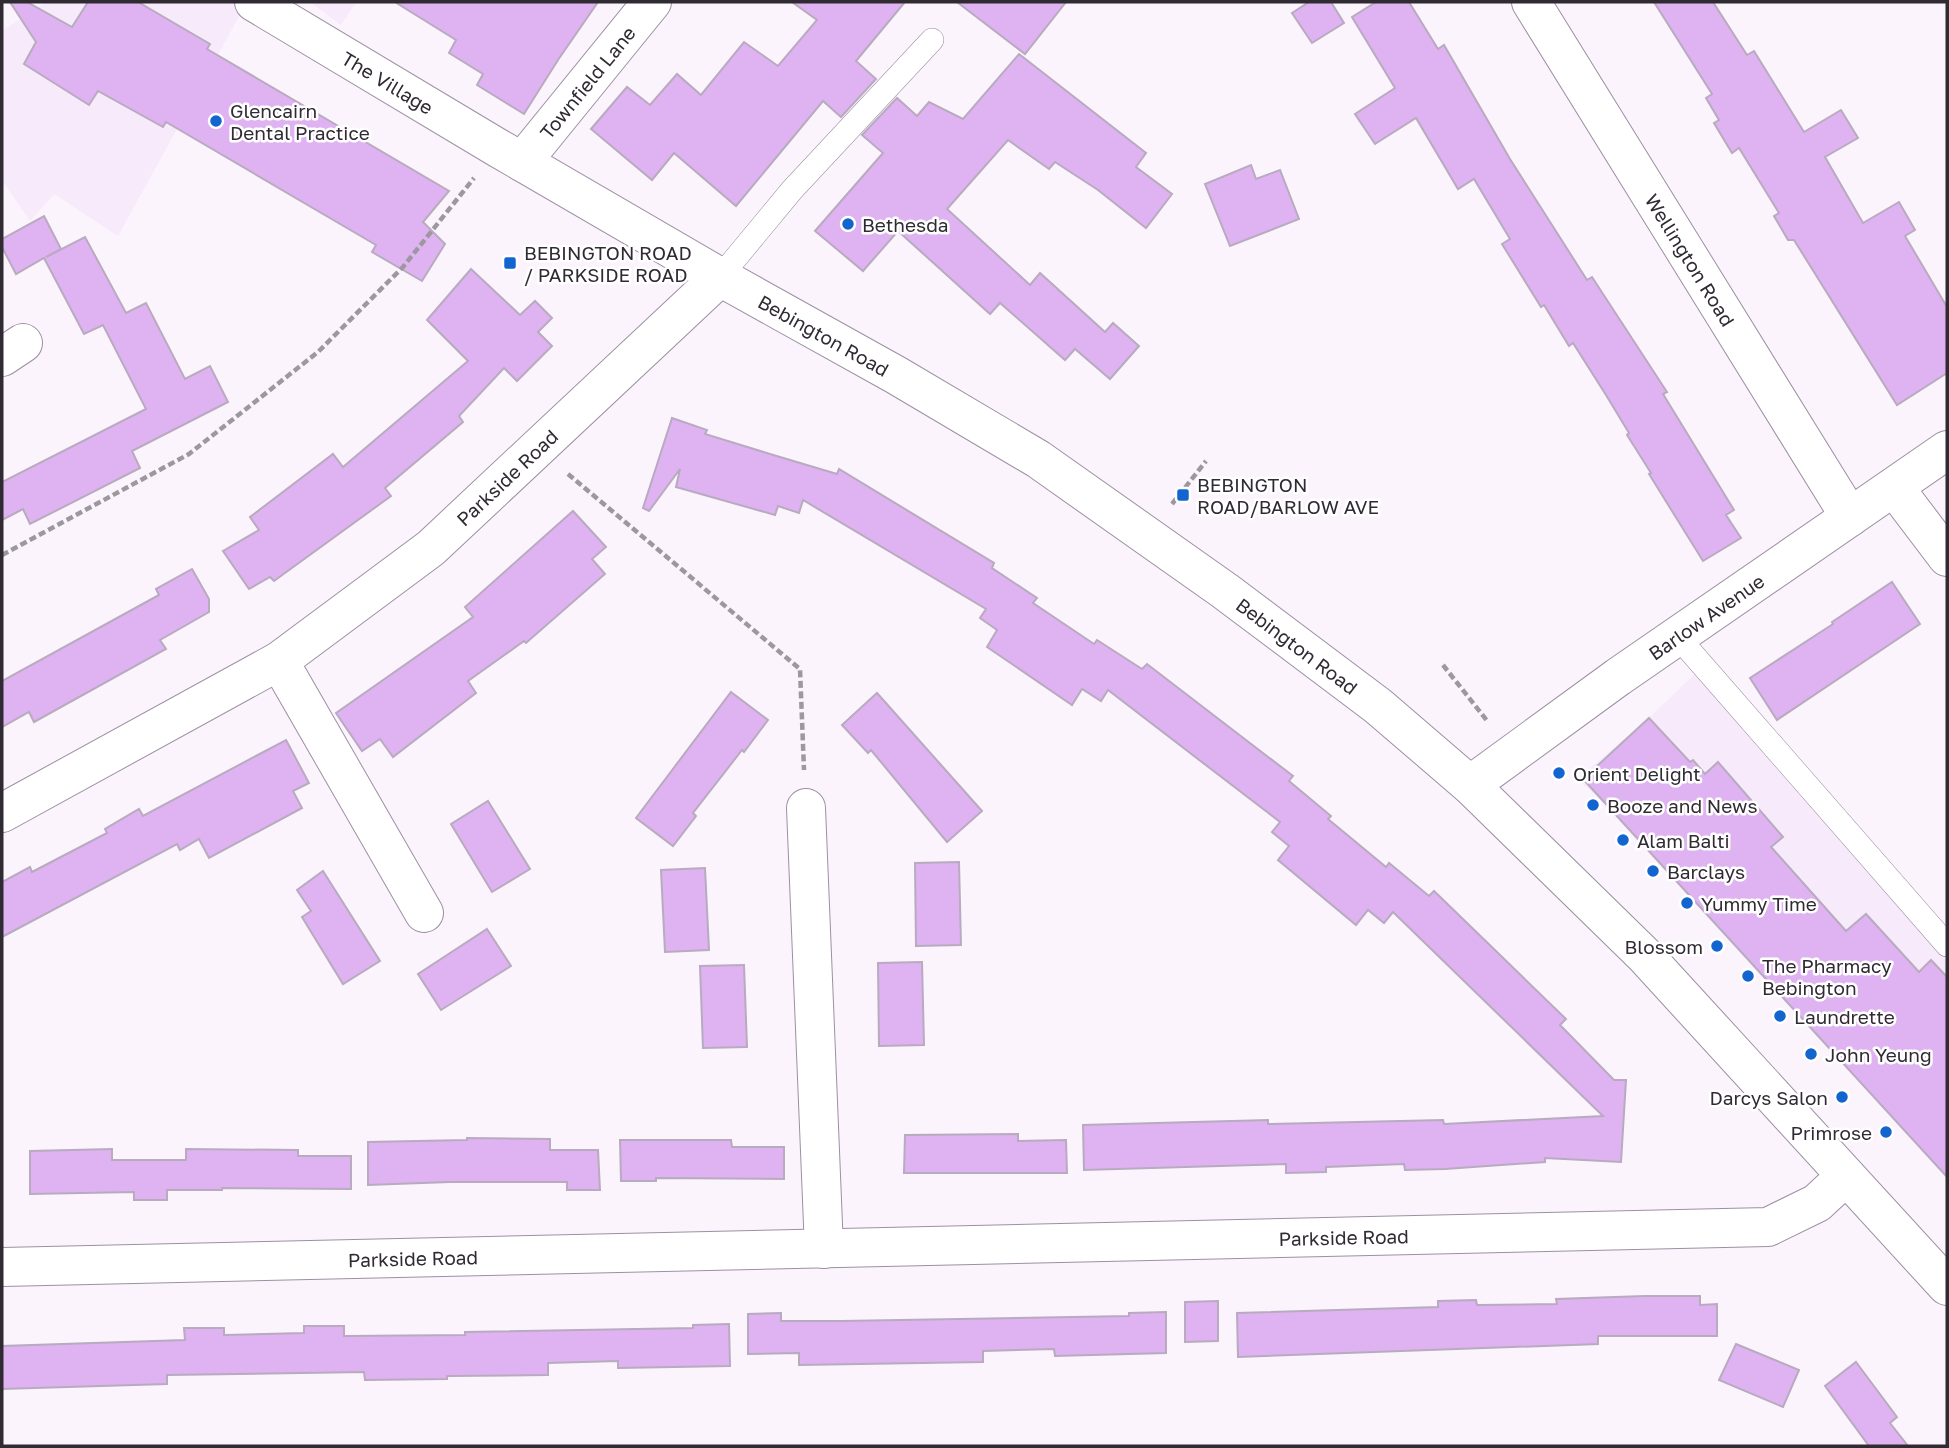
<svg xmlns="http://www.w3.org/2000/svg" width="1949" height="1448" viewBox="0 0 1949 1448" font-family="'Golos Text',sans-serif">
  <rect width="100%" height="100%" fill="#fbf4fd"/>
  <g fill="#f6eafb">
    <path d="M46 2H247L118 236 54 194 30 221 2 180V31Z"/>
    <path d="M310 2H356L341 25Z"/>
    <path d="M1703 666 1947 945V1177L1610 808 1577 779 1649 718Z"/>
  </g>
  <g fill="#dfb3f2" stroke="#b8aabf" stroke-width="2">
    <path d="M10 2H27L72 27 88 2H138L210 44 207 49 449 191 423 222 445 244 422 281 372 252 376 245 166 122 163 127 98 91 89 105 24 64 36 42Z"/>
    <path d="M395 2H598L558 60 524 114 477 85 483 74 449 53 456 40Z"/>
    <path d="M792 2H905L856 61 876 79 841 117 823 101 736 206 674 153 652 180 591 129 627 87 650 105 677 74 701 95 744 42 778 66 817 20Z"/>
    <path d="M957 2H1066L1025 54Z"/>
    <path d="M1309 2H1331L1344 23 1312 43 1292 13Z"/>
    <path d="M1376 2H1409L1438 49 1444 45 1510 159 1587 280 1592 277 1667 392 1663 394 1734 510 1726 515 1741 538 1703 561 1649 474 1651 473 1627 435 1629 433 1606 395 1573 343 1569 346 1544 305 1541 307 1502 244 1510 239 1474 179 1458 189 1416 118 1375 144 1355 114 1395 88 1352 17Z"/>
    <path d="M1654 2H1713L1747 55 1754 51 1804 132 1841 110 1858 138 1825 157 1863 223 1899 202 1915 230 1905 236 1947 307V373L1897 405 1794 240H1788L1774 216 1779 213 1739 148 1732 153 1714 123 1719 120 1706 98 1712 94Z"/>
    <path d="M1019 54 1146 153 1136 167 1172 194 1146 228 1098 190 1055 162 1049 169 1008 140 947 209 1030 285 1040 273 1105 332 1113 323 1139 346 1110 379 1075 349 1065 360 1000 303 990 314 898 231 863 271 815 231 883 153 862 135 897 98 917 116 929 102 963 119Z"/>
    <path d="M1251 165 1256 179 1280 170 1299 219 1230 246 1205 184Z"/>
    <path d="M44 216 61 249 46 257 85 237 126 313 146 303 185 379 210 366 228 402 132 451 140 468 30 524 23 509 2 520V482L146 409 103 325 84 334 44 258 16 274 2 247V239Z"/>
    <path d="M471 269 520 315 535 301 552 318 538 332 552 346 517 381 504 368 459 416 463 422 385 488 391 496 274 581 270 577 249 589 223 551 259 530 250 517 333 454 343 467 468 361 427 320Z"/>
    <path d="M672 418 707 430 705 434 780 457 837 474 839 469 994 563 992 568 1037 598 1033 603 1094 644 1097 640 1142 669 1147 664 1293 776 1289 781 1331 816 1328 819 1386 867 1389 863 1429 896 1434 891 1566 1019 1560 1025 1614 1080H1626L1621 1162 1545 1158V1162L1445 1169 1405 1170 1404 1164 1326 1167V1172L1286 1173V1164L1084 1170 1083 1125 1268 1120V1124L1443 1120 1444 1124 1603 1116 1393 912 1384 923 1368 910 1356 925 1278 860 1289 846 1272 832 1280 822 1108 690 1101 701 1082 689 1072 705 987 647 997 630 980 618 986 609 803 500 799 513 778 506 775 515 676 487 680 469 649 511 643 508Z"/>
    <path d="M573 511 606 547 592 559 605 574 526 643 524 641 468 681 476 693 393 757 380 739 362 751 336 713 473 617 465 607Z"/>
    <path d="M192 569 209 599V612L160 640 166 649 34 722 29 712 2 727V681L159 595 156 589Z"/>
    <path d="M1892 582 1920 624 1777 720 1750 678 1833 624 1832 622Z"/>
    <path d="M731 692 768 720 744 752 742 750 693 813 696 816 673 846 636 818Z"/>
    <path d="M877 693 982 811 947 842 871 750 868 753 842 725Z"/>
    <path d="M1649 718 1690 762 1693 760 1705 774 1718 762 1783 837 1771 847 1846 931 1866 914 1919 972 1931 960 1947 977V1177L1583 779Z"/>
    <path d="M286 740 309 783 293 791 302 808 209 858 199 839 180 850 177 844 2 937V882L30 867 32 872 107 833 105 829 139 809 143 816Z"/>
    <path d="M488 801 530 869 492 892 451 824Z"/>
    <path d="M959 862 961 945 916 946 915 863Z"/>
    <path d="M705 868 709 950 665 952 661 870Z"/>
    <path d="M323 871 380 961 343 984 302 917 311 911 297 890Z"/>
    <path d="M487 929 511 966 441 1010 418 974Z"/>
    <path d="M922 962 924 1045 879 1046 878 963Z"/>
    <path d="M744 965 747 1047 703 1048 700 966Z"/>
    <path d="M1018 1134V1141L1066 1140 1067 1173H904L905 1135Z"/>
    <path d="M467 1138 550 1139V1150H598L600 1190H567V1182H450L368 1185V1142L467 1140Z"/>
    <path d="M620 1140H731L732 1147H784V1179L656 1178V1181H621Z"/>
    <path d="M112 1149V1160H186V1149L298 1150V1156H351V1189L222 1188V1190H167V1200H134V1192L30 1194V1151Z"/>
    <path d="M1645 1296H1700V1305L1717 1304V1336H1598V1344L1238 1357 1237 1313 1438 1307V1301L1476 1300 1477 1305 1557 1304 1556 1299Z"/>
    <path d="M1218 1301V1341L1185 1342V1302Z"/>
    <path d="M1166 1312V1353L1055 1356 1054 1349 983 1351V1362L799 1365V1353L748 1354V1314L781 1313V1321H841L1129 1316V1313Z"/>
    <path d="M729 1324 730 1366 618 1368V1361L548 1363V1375L447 1376V1379L365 1380 364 1372 167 1375V1384L2 1389V1346L185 1340 184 1328H224V1335L304 1333V1326H344V1336L465 1335V1332L693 1328V1325Z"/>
    <path d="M1736 1344 1799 1370 1783 1407 1719 1380Z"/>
    <path d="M1856 1362 1897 1417 1890 1423 1908 1446H1869L1825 1386Z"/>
  </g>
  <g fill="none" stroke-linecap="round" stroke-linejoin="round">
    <defs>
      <g id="lane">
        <path d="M720 277 792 190 932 40"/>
        <path d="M1677 636 1947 945"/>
      </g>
      <g id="street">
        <path id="s1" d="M1531 2 1850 517"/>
        <path id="s2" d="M522 162 652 2"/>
        <path d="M2 357 23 343"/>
        <path d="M1894 487 1947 557"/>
        <path d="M279 661 424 913"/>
        <path id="s3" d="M1470 785 1618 677 1947 450"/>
        <path d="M806 808 824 1249"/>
        <path id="s4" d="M2 813 279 661 431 548 720 277"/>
        <path id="s5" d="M2 1267 1768 1227 1817 1203 1846 1176"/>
      </g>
      <g id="secondary">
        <path id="s6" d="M254 2 498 148 720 277 896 375 1038 459 1225 591 1378 706 1470 785 1645 956 1947 1286"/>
      </g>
    </defs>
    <use href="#lane" stroke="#9d8fa3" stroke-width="24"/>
    <use href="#street" stroke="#9d8fa3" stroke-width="40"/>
    <use href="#secondary" stroke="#9d8fa3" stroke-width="40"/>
    <g stroke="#9d97a0" stroke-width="4.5" stroke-dasharray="7 3.5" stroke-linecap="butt">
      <path d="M568 474 800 669 804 770"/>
      <path d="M1172 504 1206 461"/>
      <path d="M2 555 189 454 318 352 403 267 474 178"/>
      <path d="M1443 665 1488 722"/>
    </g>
    <use href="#lane" stroke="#fff" stroke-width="23"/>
    <use href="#street" stroke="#fff" stroke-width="38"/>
    <use href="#secondary" stroke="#fff" stroke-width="38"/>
  </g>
  <g fill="#1265cf" stroke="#fff" stroke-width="2.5">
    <circle cx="216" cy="121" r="7"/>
    <circle cx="848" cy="224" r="7"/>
    <rect x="503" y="256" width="14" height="14" rx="3.5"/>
    <rect x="1176" y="488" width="14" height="14" rx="3.5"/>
    <circle cx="1559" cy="773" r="7"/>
    <circle cx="1593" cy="805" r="7"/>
    <circle cx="1623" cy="840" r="7"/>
    <circle cx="1653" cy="871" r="7"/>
    <circle cx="1687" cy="903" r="7"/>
    <circle cx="1717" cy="946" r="7"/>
    <circle cx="1748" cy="976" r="7"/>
    <circle cx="1780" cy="1016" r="7"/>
    <circle cx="1811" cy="1054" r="7"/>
    <circle cx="1842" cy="1097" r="7"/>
    <circle cx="1886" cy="1132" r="7"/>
  </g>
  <g text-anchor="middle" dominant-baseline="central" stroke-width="5" stroke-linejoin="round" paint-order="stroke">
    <g font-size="19" fill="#302a33" stroke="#fff">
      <text stroke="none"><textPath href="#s6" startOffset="156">The Village</textPath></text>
      <text stroke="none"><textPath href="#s2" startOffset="103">Townfield Lane</textPath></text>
      <text stroke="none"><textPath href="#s1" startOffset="303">Wellington Road</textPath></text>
      <text stroke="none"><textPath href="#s6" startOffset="660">Bebington Road</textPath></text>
      <text stroke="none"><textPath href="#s4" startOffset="609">Parkside Road</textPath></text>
      <text stroke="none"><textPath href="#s3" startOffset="290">Barlow Avenue</textPath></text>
      <text stroke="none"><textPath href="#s6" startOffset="1227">Bebington Road</textPath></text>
      <text stroke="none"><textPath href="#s5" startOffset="1342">Parkside Road</textPath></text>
      <text stroke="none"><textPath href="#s5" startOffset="411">Parkside Road</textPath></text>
    </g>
    <g font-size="19" fill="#302a33" stroke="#fff" text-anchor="start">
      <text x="230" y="110">Glencairn<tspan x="230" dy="22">Dental Practice</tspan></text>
      <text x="862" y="224">Bethesda</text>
      <text x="524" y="252">BEBINGTON ROAD<tspan x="524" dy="22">/ PARKSIDE ROAD</tspan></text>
      <text x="1197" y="484">BEBINGTON<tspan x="1197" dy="22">ROAD/BARLOW AVE</tspan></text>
      <text x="1573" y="773">Orient Delight</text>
      <text x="1607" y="805">Booze and News</text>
      <text x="1637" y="840">Alam Balti</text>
      <text x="1667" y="871">Barclays</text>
      <text x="1701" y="903">Yummy Time</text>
      <text x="1703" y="946" text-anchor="end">Blossom</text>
      <text x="1762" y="965">The Pharmacy<tspan x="1762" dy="22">Bebington</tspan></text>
      <text x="1794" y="1016">Laundrette</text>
      <text x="1825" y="1054">John Yeung</text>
      <text x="1828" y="1097" text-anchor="end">Darcys Salon</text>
      <text x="1872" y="1132" text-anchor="end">Primrose</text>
    </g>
  </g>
  <rect width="1949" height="1448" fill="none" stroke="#302a33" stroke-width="7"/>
</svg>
